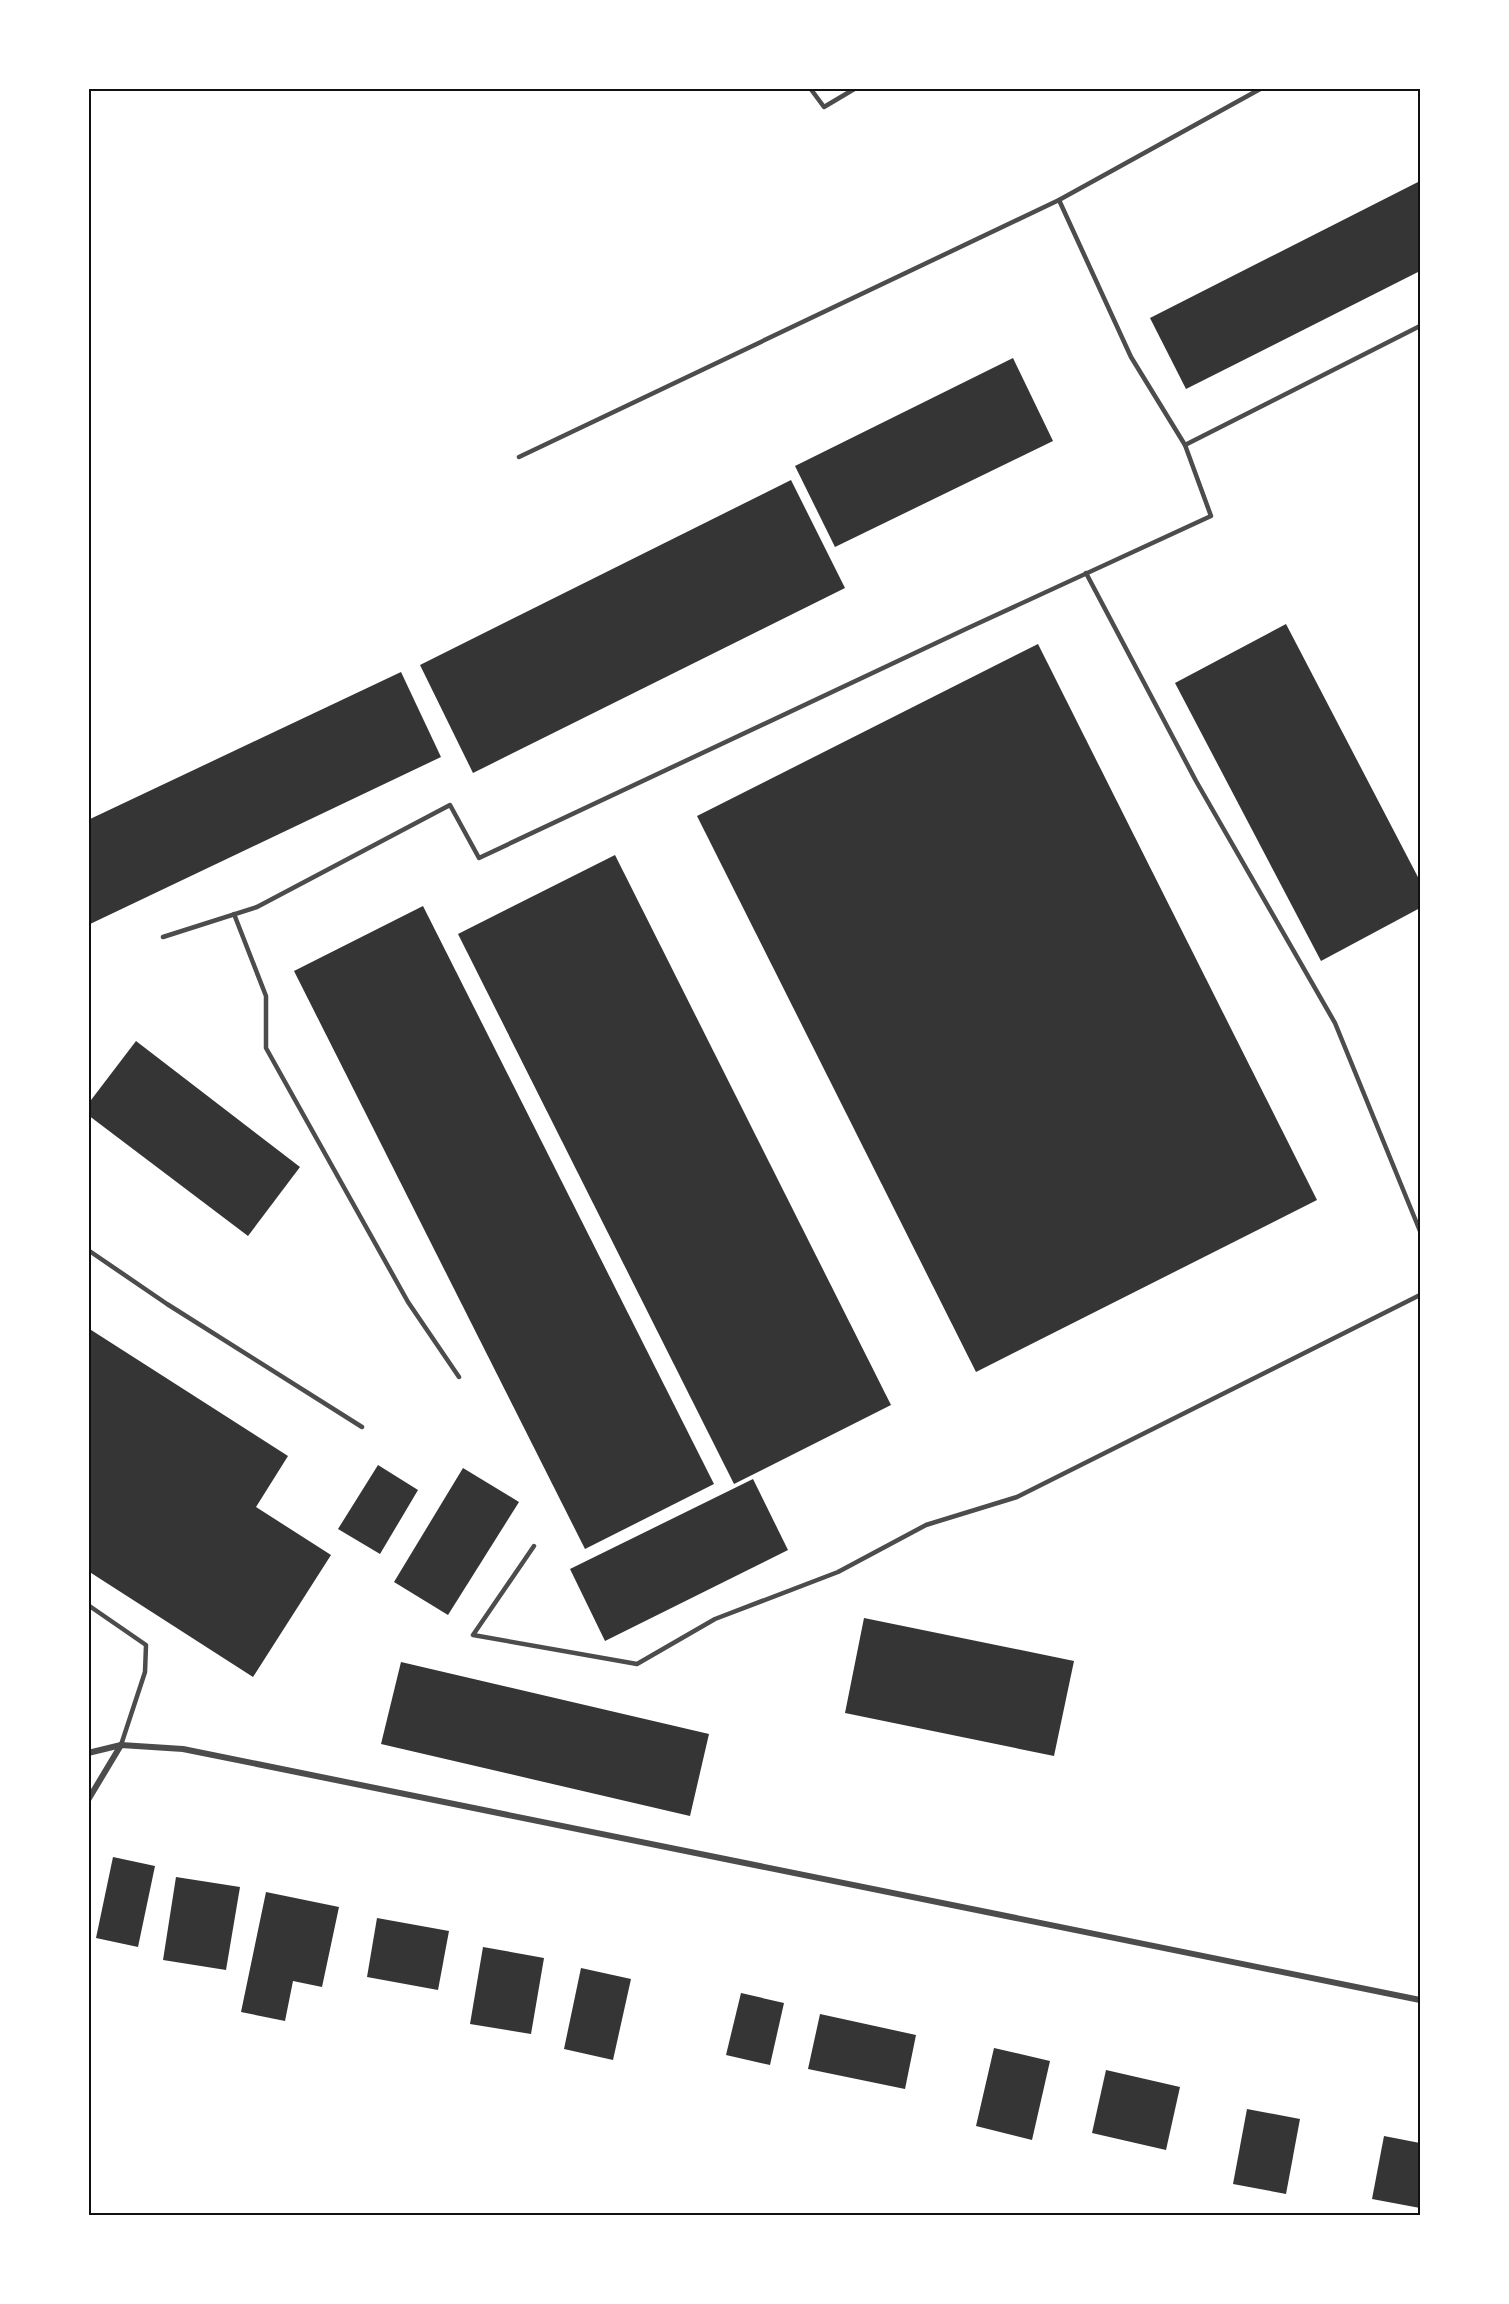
<svg xmlns="http://www.w3.org/2000/svg" width="1509" height="2304" viewBox="0 0 1509 2304" font-family="'Fira Sans',sans-serif">
  <rect width="100%" height="100%" fill="#fff"/>
  <g fill="#353535">
    <path d="M1420 181V271L1186 389 1150 318Z"/>
    <path d="M1013 358 1053 441 835 547 795 466Z"/>
    <path d="M791 480 845 588 473 773 420 665Z"/>
    <path d="M1286 624 1420 881V908L1321 961 1175 683Z"/>
    <path d="M1038 644 1317 1200 976 1372 697 816Z"/>
    <path d="M401 672 441 757 88 925V820Z"/>
    <path d="M615 855 891 1405 734 1484 458 934Z"/>
    <path d="M423 906 714 1484 585 1549 294 971Z"/>
    <path d="M136 1041 300 1167 248 1236 88 1115V1104Z"/>
    <path d="M88 1328 288 1456 256 1507 331 1555 253 1677 88 1571Z"/>
    <path d="M378 1465 418 1490 380 1554 338 1529Z"/>
    <path d="M463 1468 519 1502 448 1615 394 1582Z"/>
    <path d="M753 1479 788 1550 605 1641 570 1569Z"/>
    <path d="M864 1618 1074 1661 1054 1756 845 1713Z"/>
    <path d="M401 1662 709 1734 690 1816 381 1744Z"/>
    <path d="M113 1857 155 1866 138 1947 96 1938Z"/>
    <path d="M176 1877 240 1887 226 1970 163 1960Z"/>
    <path d="M266 1892 339 1907 322 1987 293 1981 285 2021 241 2012Z"/>
    <path d="M377 1918 449 1931 438 1990 367 1977Z"/>
    <path d="M483 1947 544 1958 531 2034 470 2024Z"/>
    <path d="M581 1968 631 1979 613 2060 564 2049Z"/>
    <path d="M741 1993 784 2003 770 2065 726 2055Z"/>
    <path d="M820 2014 916 2035 905 2089 808 2069Z"/>
    <path d="M994 2048 1050 2061 1032 2140 976 2126Z"/>
    <path d="M1106 2070 1180 2087 1166 2150 1092 2133Z"/>
    <path d="M1247 2109 1300 2119 1286 2194 1233 2184Z"/>
    <path d="M1384 2136 1420 2143V2208L1372 2199Z"/>
  </g>
  <g fill="none" stroke-linecap="round" stroke-linejoin="round">
    <g stroke="#4c4c4c" stroke-width="4.5">
      <path d="M810 88 824 107 856 88"/>
      <path d="M1059 200 1131 357 1185 445 1420 326"/>
      <path d="M519 457 1059 200 1262 88"/>
      <path d="M1086 573 1196 781 1335 1023 1420 1231"/>
      <path d="M234 914 266 996V1048L408 1302 459 1377"/>
      <path d="M163 937 257 907 450 805 479 858 968 628 1211 516 1185 445"/>
      <path d="M88 1250 167 1304 362 1427"/>
      <path d="M534 1546 473 1635 637 1664 715 1619 838 1572 926 1525 1017 1497 1420 1295"/>
      <path d="M88 1605 146 1645 145 1672 121 1745"/>
    </g>
    <g stroke="#4c4c4c" stroke-width="6">
      <path d="M88 1753 121 1745 183 1749 1420 2000"/>
      <path d="M88 1800 121 1745"/>
    </g>
  </g>
  <rect width="1509" height="2304" fill="none" stroke="#ffffff" stroke-width="180"/>
  <rect x="90" y="90" width="1329" height="2124" fill="none" stroke="#111" stroke-width="2"/>
</svg>
